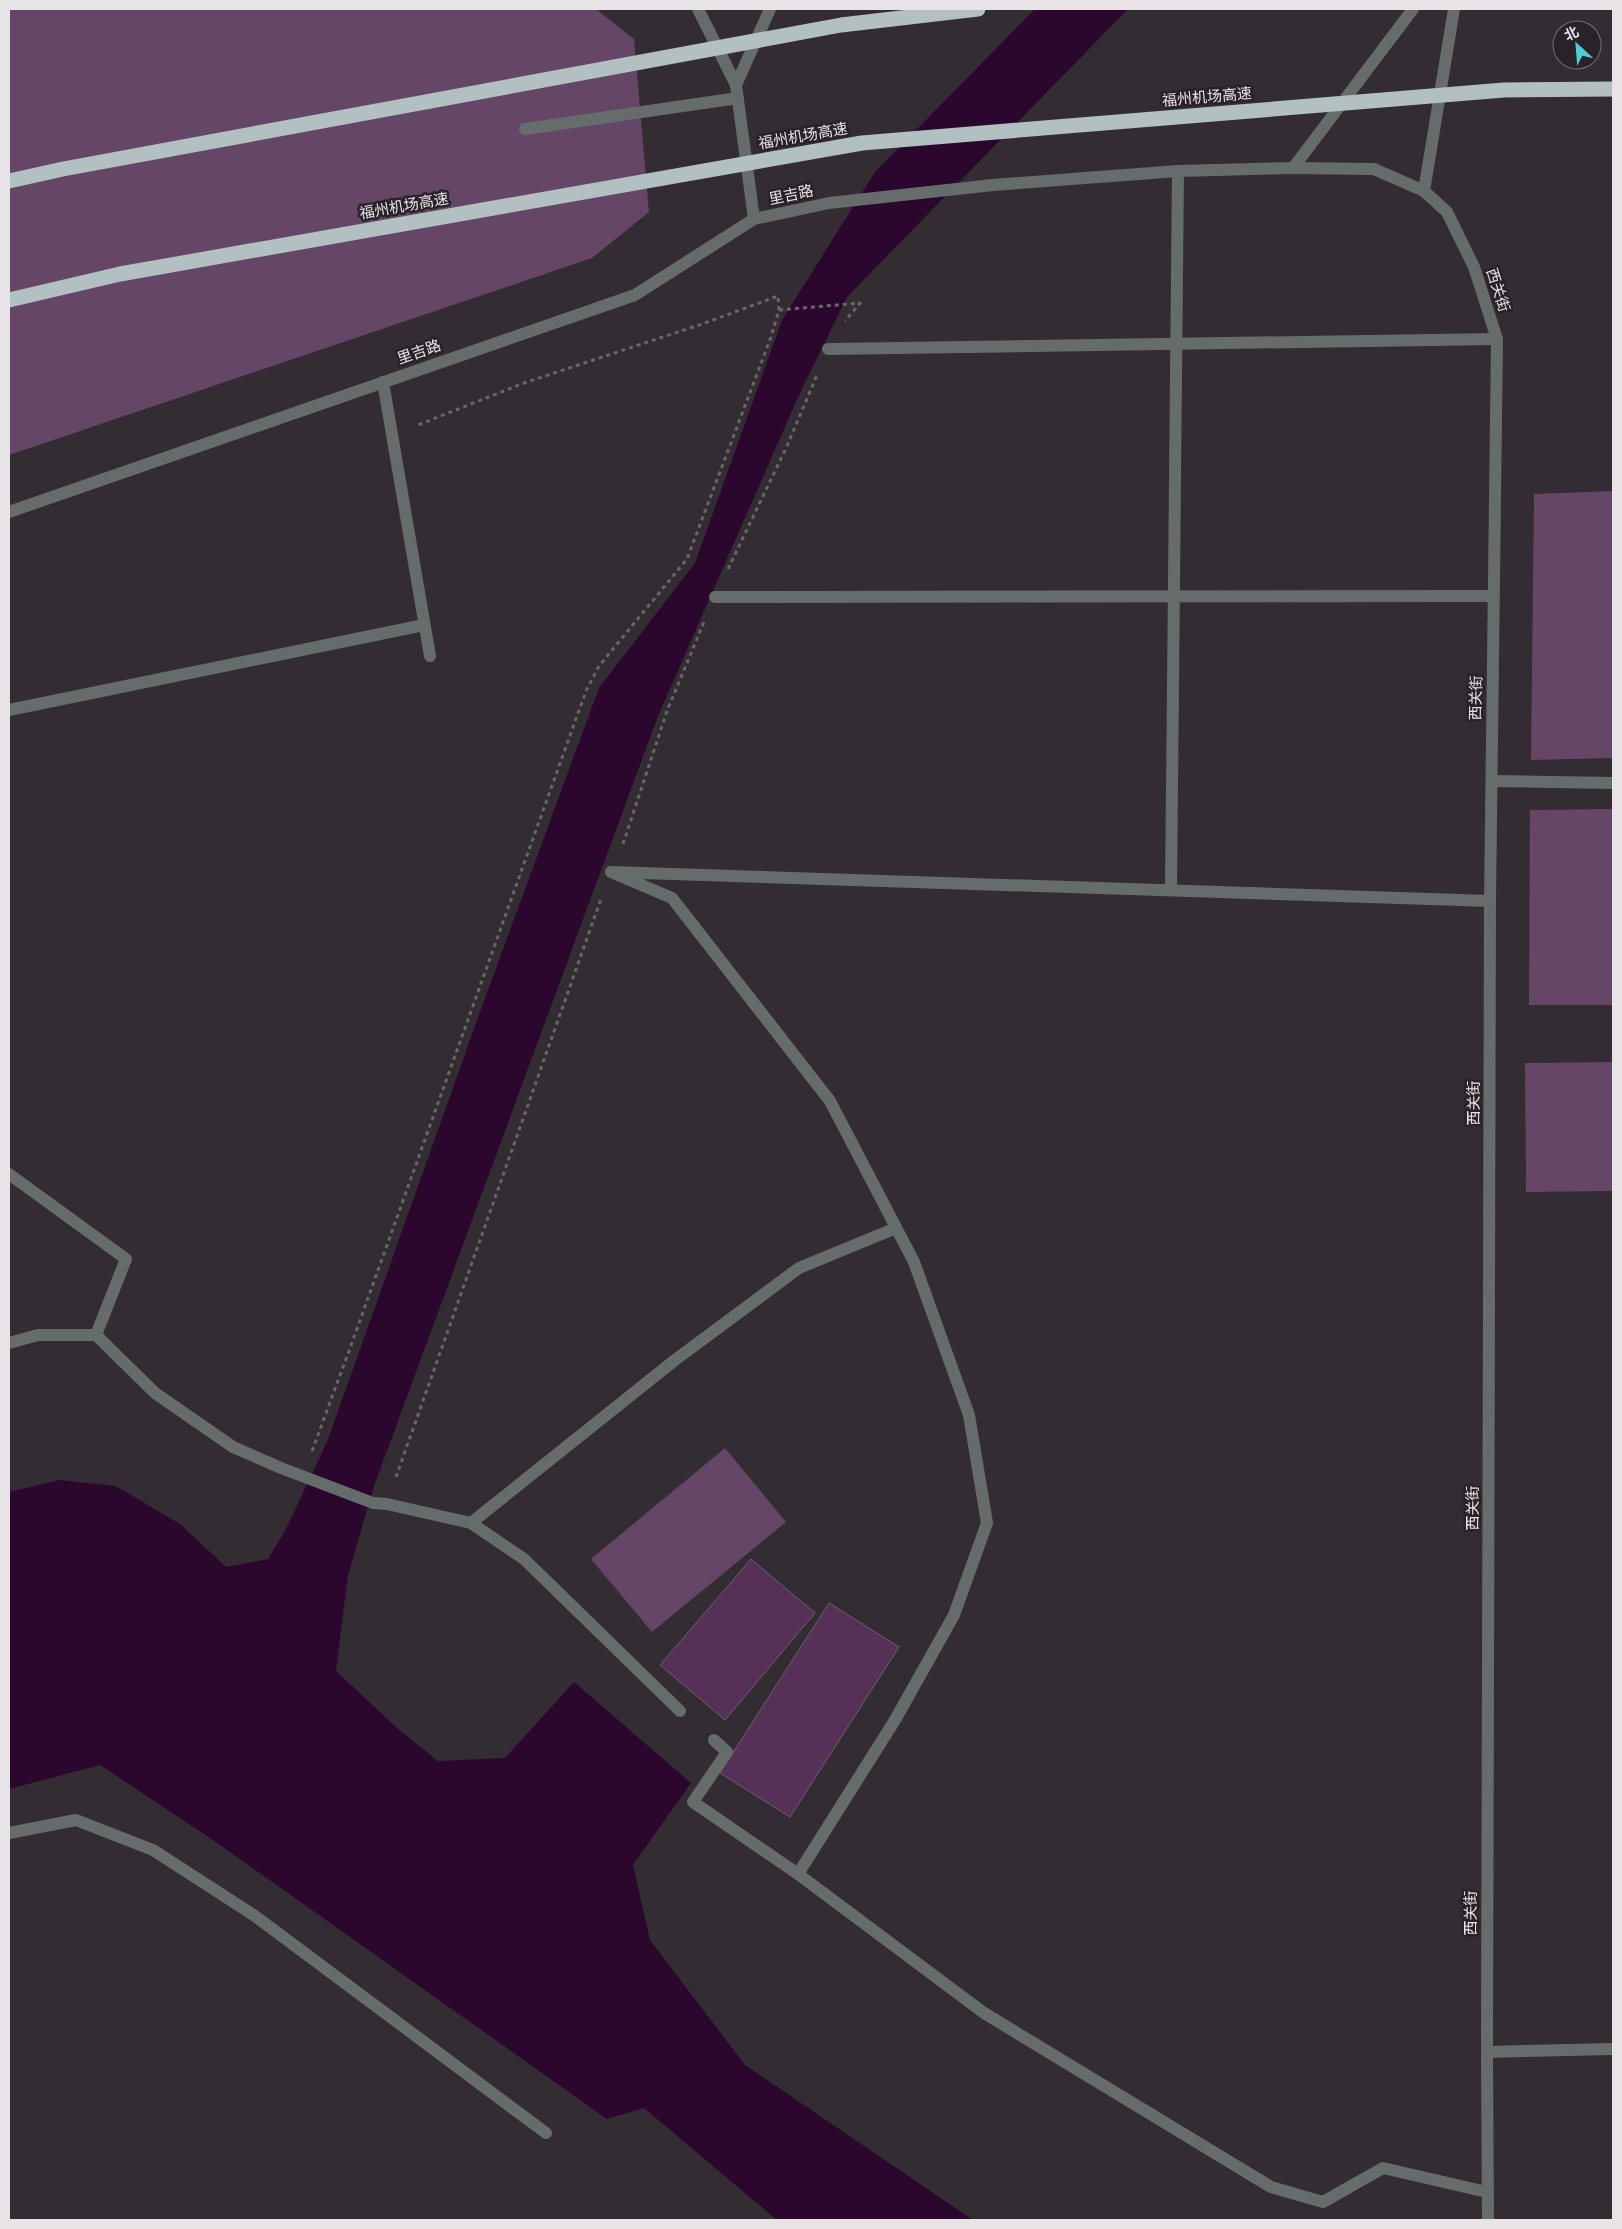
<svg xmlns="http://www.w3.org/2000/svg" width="1622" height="2229" viewBox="0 0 1622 2229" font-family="'Roboto Condensed','Noto Sans SC',sans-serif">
  <rect width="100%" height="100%" fill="#332c33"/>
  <g fill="#664666">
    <path d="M9 9H596L634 39 649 212 592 258 9 455Z"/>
    <path d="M1613 491V758L1531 760 1534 494Z"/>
    <path d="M1613 809V1005H1529L1530 810Z"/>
    <path d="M1613 1062V1191L1526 1192 1525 1063Z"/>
    <path d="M725 1448 786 1522 652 1632 591 1559Z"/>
  </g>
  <path fill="#2c072d" d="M1035 9H1128L847 297 799 395 658 716 374 1486 348 1575 336 1671 397 1728 438 1761 505 1758 574 1682 691 1783 633 1865 650 1940 745 2065 973 2220H777L644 2108 607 2119 213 1840 100 1765 9 1789V1492L59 1480 116 1486 180 1524 226 1567 268 1559 285 1531 327 1442 480 1012 599 688 695 563 782 320 875 172Z"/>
  <g fill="#563057" stroke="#6a626a">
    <path d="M751 1559 815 1613 725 1720 660 1665Z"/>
    <path d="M829 1603 899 1647 790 1817 720 1773Z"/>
  </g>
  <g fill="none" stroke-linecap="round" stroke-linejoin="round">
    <g stroke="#6b656b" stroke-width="3" stroke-dasharray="4 4" stroke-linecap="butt">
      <path d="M779 310 860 303 845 321"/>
      <path d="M728 569 787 446 817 375"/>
      <path d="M623 844 667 711 704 622"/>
      <path d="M312 1451 349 1351 586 691 599 666 687 559 771 337 779 310 778 296 705 323 524 383 418 425"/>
      <path d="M396 1477 601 899"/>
    </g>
    <g stroke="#666c6c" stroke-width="12">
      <path d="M698 9 736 85"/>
      <path d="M525 129 738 98"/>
      <path d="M754 219 736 85 770 9"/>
      <path d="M383 382 430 656"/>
      <path d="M9 710 424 625"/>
    </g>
    <g stroke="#666c6c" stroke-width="12">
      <path d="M1454 9 1424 191 1447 212 1474 267 1497 339 1490 901 1487 2052 1488 2220"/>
      <path d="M1293 168 1413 9"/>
      <path d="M828 349 1497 339"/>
      <path d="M9 512 635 295 754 219 829 203 993 185 1178 171 1293 168 1374 169 1424 191"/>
      <path d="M715 597 1493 596"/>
      <path d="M1492 781 1613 783"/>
      <path d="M1171 890 1178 171"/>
      <path d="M9 1174 126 1259 96 1335"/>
      <path d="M9 1343 38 1335H96L155 1393 233 1447 281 1468 373 1503 387 1504 471 1523 524 1559 680 1711"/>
      <path d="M471 1523 675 1360 799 1268 896 1228"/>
      <path d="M714 1740 727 1752 693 1802 798 1874"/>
      <path d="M9 1833 76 1820 153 1850 255 1916 546 2133"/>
      <path d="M1487 2052 1613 2049"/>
      <path d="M1487 2192 1383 2168 1323 2202 1271 2187 984 2013 798 1874 895 1720 954 1615 987 1523 969 1415 914 1262 830 1101 672 898 611 872 1490 901"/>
    </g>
    <g stroke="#b2c0c2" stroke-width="15">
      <path d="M9 181 63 169 841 25 978 9"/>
      <path d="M9 300 120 274 862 143 1504 90 1613 89"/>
    </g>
  </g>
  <g text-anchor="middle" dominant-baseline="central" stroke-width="5" stroke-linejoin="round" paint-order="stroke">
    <g font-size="15" fill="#e8e3e7" stroke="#292229">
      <text transform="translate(1207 97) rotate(-5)">福州机场高速</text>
      <text transform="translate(803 136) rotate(-10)">福州机场高速</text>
      <text transform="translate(791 195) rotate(-12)">里吉路</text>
      <text transform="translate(404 206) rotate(-10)">福州机场高速</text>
      <text transform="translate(1498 290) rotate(72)">西关街</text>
      <text transform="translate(419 352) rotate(-19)">里吉路</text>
      <text transform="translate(1476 698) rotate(-89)">西关街</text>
      <text transform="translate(1474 1103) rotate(-90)">西关街</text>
      <text transform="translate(1473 1508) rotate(-90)">西关街</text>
      <text transform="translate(1471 1913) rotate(-90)">西关街</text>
    </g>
  </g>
  <rect width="1622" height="2229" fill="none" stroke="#e8e3e7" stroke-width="20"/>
  <g transform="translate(1577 45) rotate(334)"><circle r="24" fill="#292229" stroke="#756f75"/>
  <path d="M0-4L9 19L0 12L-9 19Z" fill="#52cbd8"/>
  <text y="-8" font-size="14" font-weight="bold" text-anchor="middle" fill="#e8e3e7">北</text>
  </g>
</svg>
